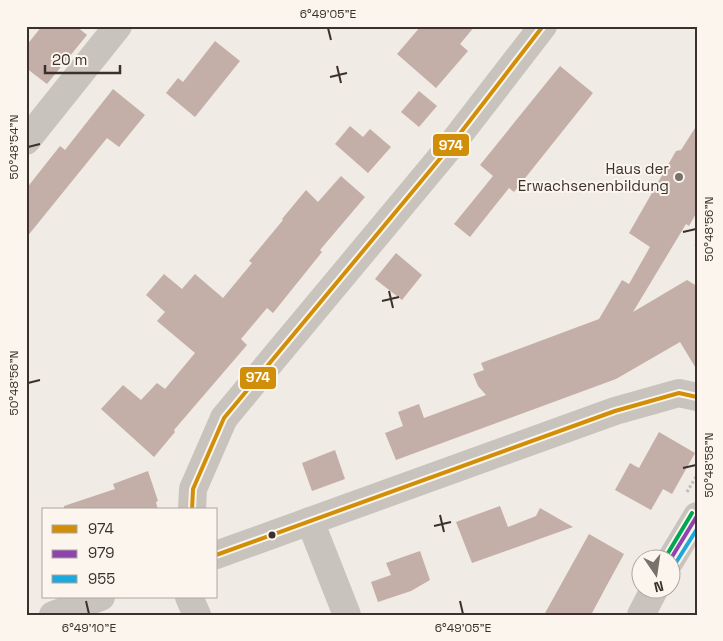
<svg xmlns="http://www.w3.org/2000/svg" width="723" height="641" viewBox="0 0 723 641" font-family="'Space Grotesk',sans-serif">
  <rect width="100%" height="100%" fill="#f0ebe5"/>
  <g fill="#c3afa7">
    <path d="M42 26H76L87 35 47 84 26 68V46Z"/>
    <path d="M421 26H475L460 44 468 51 436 88 397 54Z"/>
    <path d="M215 41 240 61 195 117 166 93 178 78 183 82Z"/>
    <path d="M560 66 593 93 514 192 509 188 470 237 454 224 493 176 480 165Z"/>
    <path d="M113 89 145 115 119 147 107 138 26 238V189L60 146 65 150Z"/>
    <path d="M419 91 437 106 419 127 401 112Z"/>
    <path d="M697 125V212L689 226 686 224 633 312 687 280 697 286V370L680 342 616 379 396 460 385 433 403 426 398 412 419 404 424 418 486 395 478 386 473 374 484 370 481 363 599 319 622 280 629 284 650 247 629 233 676 151 681 150Z"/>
    <path d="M350 126 363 137 370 129 391 147 368 173 335 144Z"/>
    <path d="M341 176 365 197 320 250 322 252 273 313 267 308 241 339 247 345 174 430 175 432 154 457 101 409 123 385 141 400 157 383 165 389 195 353 157 321 165 312 146 295 164 274 182 289 195 274 223 298 252 263 249 261 283 220 282 219 306 190 318 202Z"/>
    <path d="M396 253 422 275 402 300 375 279Z"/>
    <path d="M659 432 695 453 672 494 663 489 651 510 615 490 630 463 639 468Z"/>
    <path d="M335 450 345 479 312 491 302 463Z"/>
    <path d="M148 471 158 501 156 502 158 510H64V506L115 489 113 484Z"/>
    <path d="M500 506 508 527 536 516 540 508 573 527 472 563 456 522Z"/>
    <path d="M589 534 624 554 607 585 591 615H544Z"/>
    <path d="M420 551 430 580 411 591 378 602 371 582 391 575 386 563Z"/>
  </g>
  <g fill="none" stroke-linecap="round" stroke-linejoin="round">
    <g stroke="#c2bbb6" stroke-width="3" stroke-dasharray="2.5 2.5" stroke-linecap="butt">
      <path d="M697 244 695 247 697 248"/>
      <path d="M687 492 697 475"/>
    </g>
    <g stroke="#c9c3be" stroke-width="28">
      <path d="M26 141 118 26"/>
      <path d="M192 510 193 489 224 418 448 149 543 26"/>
      <path d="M310 521 347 615"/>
      <path d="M216 555 615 411 679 393 697 397"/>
      <path d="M670 561 697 516"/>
      <path d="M189 597 197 615"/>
      <path d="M53 615 101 597"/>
      <path d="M641 615 655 588"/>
    </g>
    <defs>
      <g id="bus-1">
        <path d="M192 510 193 489 224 418 448 149 543 26"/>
        <path d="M216 555 615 411 679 393 697 397"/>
      </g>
      <path id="bus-2" d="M670 560 697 516"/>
      <path id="bus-3" d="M675 564 697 529"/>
      <path id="bus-4" d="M665 558 692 513"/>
    </defs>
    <use href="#bus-1" stroke="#fbf5ee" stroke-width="8"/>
    <use href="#bus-2" stroke="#fbf5ee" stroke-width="8"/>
    <use href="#bus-3" stroke="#fbf5ee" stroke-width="8"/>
    <use href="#bus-4" stroke="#fbf5ee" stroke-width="8"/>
    <use href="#bus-1" stroke="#d18e09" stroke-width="4"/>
    <use href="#bus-2" stroke="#8e44ad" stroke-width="4"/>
    <use href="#bus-3" stroke="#1ea9dd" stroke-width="4"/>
    <use href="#bus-4" stroke="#00a651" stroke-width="4"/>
  </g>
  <path fill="none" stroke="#3b302b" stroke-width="2" d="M328 28 331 40M337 66 341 83M330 77 347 73M28 147 40 144M683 232 696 229M389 291 393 308M382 301 399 297M28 383 40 380M683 468 696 465M440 515 444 532M434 526 451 522M86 601 89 614M460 601 463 614"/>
  <circle fill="#7a716c" stroke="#fbf5ee" stroke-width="2" cx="679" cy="177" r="5"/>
  <circle fill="#3b302b" stroke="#fbf5ee" stroke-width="2" cx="272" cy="535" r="4.5"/>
  <g text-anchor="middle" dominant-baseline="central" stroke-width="4" stroke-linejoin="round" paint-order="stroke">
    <g font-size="15" fill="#3b302b" stroke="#fbf5ee" text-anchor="end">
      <text x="669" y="168">Haus der<tspan x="669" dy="17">Erwachsenenbildung</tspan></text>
    </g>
  </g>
  <g stroke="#fbf5ee" stroke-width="2">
    <rect x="432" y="133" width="38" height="24" rx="5" fill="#d18e09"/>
    <rect x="239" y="366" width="38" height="24" rx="5" fill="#d18e09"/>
  </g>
  <g font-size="14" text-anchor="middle" font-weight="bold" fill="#fff">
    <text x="451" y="150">974</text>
    <text x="258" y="382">974</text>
  </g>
  <rect width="723" height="641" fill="none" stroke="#fbf5ee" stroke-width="55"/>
  <rect x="42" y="508" width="175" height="90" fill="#fbf5ee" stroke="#aea6a0"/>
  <rect x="52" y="525" width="25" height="8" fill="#d18e09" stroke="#aea6a0"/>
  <text x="88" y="534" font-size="15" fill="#3b302b">974</text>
  <rect x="52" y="550" width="25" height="8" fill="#8e44ad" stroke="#aea6a0"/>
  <text x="88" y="558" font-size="15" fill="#3b302b">979</text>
  <rect x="52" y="575" width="25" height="8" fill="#1ea9dd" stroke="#aea6a0"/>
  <text x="88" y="584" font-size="15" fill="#3b302b">955</text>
  <g transform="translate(656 574) rotate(167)"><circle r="24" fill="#fbf5ee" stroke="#aea6a0"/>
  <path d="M0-4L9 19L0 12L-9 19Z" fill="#7a716c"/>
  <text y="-8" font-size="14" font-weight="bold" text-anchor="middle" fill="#3b302b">N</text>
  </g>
  <path d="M45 65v8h75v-8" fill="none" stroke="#3b302b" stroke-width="2.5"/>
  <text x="52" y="65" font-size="15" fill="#3b302b" stroke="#fbf5ee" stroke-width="4" paint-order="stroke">20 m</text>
  <rect x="28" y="28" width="668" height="586" fill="none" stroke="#3b302b" stroke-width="2"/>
  <g font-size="12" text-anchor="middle" fill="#3b302b">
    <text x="328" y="18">6°49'05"E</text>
    <text transform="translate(14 147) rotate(-90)" y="4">50°48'54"N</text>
    <text transform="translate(709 229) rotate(-90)" y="4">50°48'56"N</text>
    <text transform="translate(14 383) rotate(-90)" y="4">50°48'56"N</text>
    <text transform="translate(709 465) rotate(-90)" y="4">50°48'58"N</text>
    <text x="89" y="632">6°49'10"E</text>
    <text x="463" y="632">6°49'05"E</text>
  </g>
</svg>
